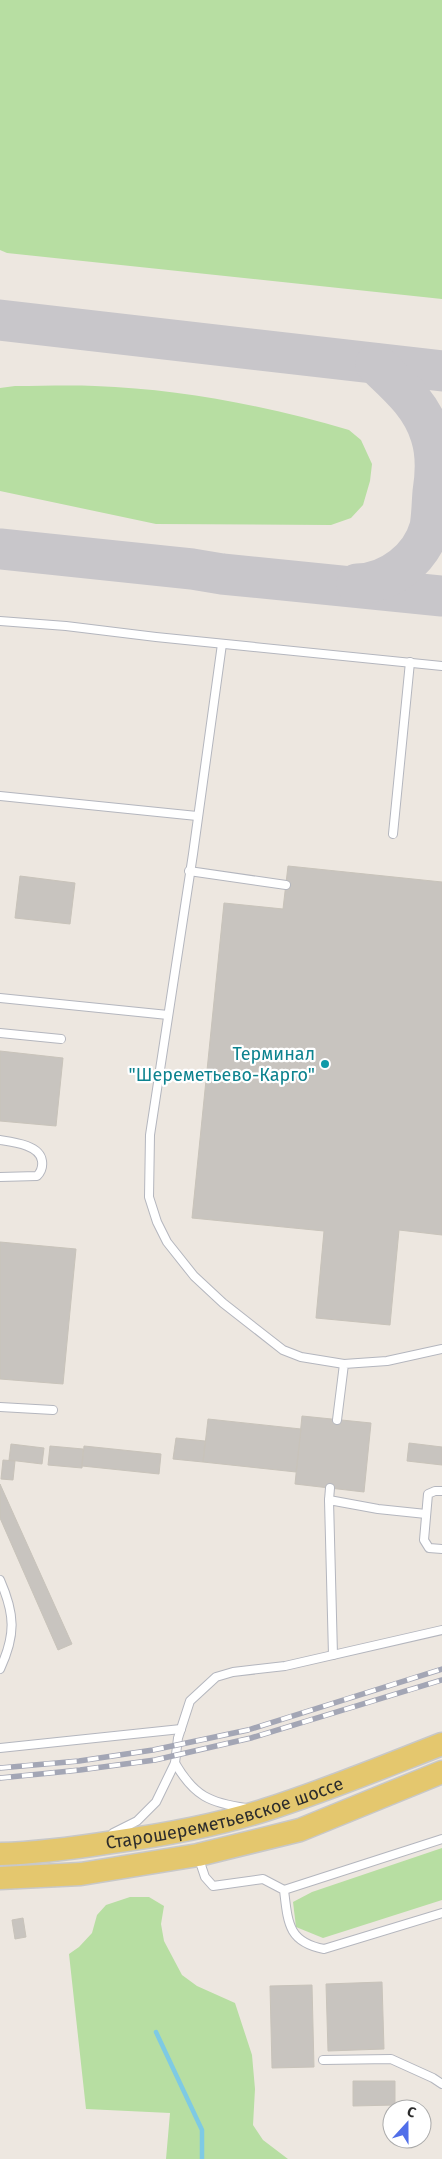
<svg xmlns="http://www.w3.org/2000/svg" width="442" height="2159" viewBox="0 0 442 2159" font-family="'Fira Sans',sans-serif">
  <rect width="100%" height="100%" fill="#ede7e0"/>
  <g fill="#b7dea2">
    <path d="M0 0H442V299L7 253 0 250Z"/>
    <path d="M15 386C42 386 68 385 95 386 180 389 267 406 349 430L361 440 372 464 370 481 363 505 351 518 331 525 156 524 0 491V388Z"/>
    <path d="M442 1848V1900L323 1938 296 1927 293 1902 312 1892Z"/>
    <path d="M130 1897H149L164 1906 161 1924 164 1941 182 1975 197 1986 235 2003 252 2055 255 2089 253 2125 263 2140 288 2159H166L170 2113 86 2109 69 1954 79 1947 92 1933 97 1915 106 1905Z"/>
  </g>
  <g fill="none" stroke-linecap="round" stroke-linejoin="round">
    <path stroke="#7ecae4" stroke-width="4.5" d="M156 2032 202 2130V2159"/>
    <g stroke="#c8c6ca" stroke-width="41">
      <path d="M0 320 442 371"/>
      <path d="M0 549 192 569 222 574 442 596"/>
      <path d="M357 584C390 583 421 559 430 527 432 516 432 504 433 492 436 473 437 455 431 436 422 405 398 385 376 364"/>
    </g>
  </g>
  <g fill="#c8c4bf" stroke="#c8c3ba">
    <path d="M288 866 442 882V1235L399 1230 390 1325 316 1318 324 1231 192 1218 224 903 283 909Z"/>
    <path d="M20 876 75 883 70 924 15 918Z"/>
    <path d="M0 1051 63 1058 56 1126 0 1121Z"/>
    <path d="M0 1242 76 1249 63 1384 0 1379Z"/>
    <path d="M302 1416 371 1423 364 1492 295 1484Z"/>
    <path d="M208 1419 301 1429 296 1472 203 1462Z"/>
    <path d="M176 1438 205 1441 203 1462 173 1459Z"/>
    <path d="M409 1443 442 1447V1465L407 1461Z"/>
    <path d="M11 1444 44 1448 42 1464 9 1460Z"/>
    <path d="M50 1446 83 1449 82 1468 48 1465Z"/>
    <path d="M84 1446 161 1454 159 1474 82 1466Z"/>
    <path d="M3 1460 15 1461 13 1480 1 1479Z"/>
    <path d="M0 1484 72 1644 58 1650 0 1518Z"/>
    <path d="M23 1918 26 1937 15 1939 12 1920Z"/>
    <path d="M382 1982 384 2049 328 2051 326 1984Z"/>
    <path d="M312 1985 314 2067 272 2068 270 1986Z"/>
    <path d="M353 2081H395V2105L353 2106Z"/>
  </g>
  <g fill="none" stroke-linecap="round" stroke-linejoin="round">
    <defs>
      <g id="lane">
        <path d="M0 621 66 626 156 637 442 666"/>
        <path d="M222 644 193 854 150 1135 149 1197 157 1222 167 1242 194 1276 223 1303 283 1350 301 1357 344 1364"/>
        <path d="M0 796 197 816"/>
        <path d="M393 834 410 662"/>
        <path d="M189 871 286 885"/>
        <path d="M0 998 168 1015"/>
        <path d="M0 1033 61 1039"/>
        <path d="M0 1140C13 1142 40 1145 42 1161 43 1168 41 1172 37 1176L0 1177"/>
        <path d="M0 1407 53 1410"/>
        <path d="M337 1420 344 1364 387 1361 442 1349"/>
        <path d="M442 1491H435L428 1494 424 1540 429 1548 442 1549"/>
        <path d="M329 1500 330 1488"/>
        <path d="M0 1580C15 1614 16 1635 0 1669"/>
        <path d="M333 1655 329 1500 378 1509 426 1514"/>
        <path d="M0 1748 181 1729"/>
        <path d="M175 1763C194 1796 210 1803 246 1808"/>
        <path d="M113 1833 137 1821 156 1802 175 1763 178 1738 190 1701 216 1677 233 1672 285 1666 442 1630"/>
        <path d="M198 1856 205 1877 213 1886 263 1879 284 1890C288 1923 288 1942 324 1949L442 1913"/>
        <path d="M284 1890 442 1839"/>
        <path d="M323 2060 391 2059 433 2078 442 2084"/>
      </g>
      <g id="primary">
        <path id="s1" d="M0 1854C38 1853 75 1848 113 1842 164 1835 215 1826 265 1810 325 1791 383 1767 442 1744"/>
        <path d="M0 1878 81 1874 198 1855 300 1830 442 1772"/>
      </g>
    </defs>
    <use href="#lane" stroke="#b4b6be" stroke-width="10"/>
    <use href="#primary" stroke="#c8c8c8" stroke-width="25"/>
    <use href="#lane" stroke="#fff" stroke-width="8"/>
    <use href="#primary" stroke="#e4c76e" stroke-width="22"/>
    <defs>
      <g id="rail">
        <path d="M0 1768 79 1761 153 1750 248 1730 442 1669"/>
        <path d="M0 1778 80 1770 155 1760 251 1738 442 1680"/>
      </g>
    </defs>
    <use href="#rail" stroke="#a3a6b5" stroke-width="5.5"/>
    <use href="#rail" stroke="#fff" stroke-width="4" stroke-dasharray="11" stroke-linecap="butt"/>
  </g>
  <circle fill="#0f9aa8" stroke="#fff" stroke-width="2" cx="325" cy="1064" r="5"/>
  <g text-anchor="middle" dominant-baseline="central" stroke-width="4.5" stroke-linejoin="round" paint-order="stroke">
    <g font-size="18" fill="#0d838f" stroke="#fff" text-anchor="end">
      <text x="315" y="1054">Терминал<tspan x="315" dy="21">"Шереметьево-Карго"</tspan></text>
    </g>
    <g font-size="18" fill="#2c2c2c" stroke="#fff">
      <text stroke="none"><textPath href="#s1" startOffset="229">Старошереметьевское шоссе</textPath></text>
    </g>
  </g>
  <g transform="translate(407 2124) rotate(21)"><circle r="24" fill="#ffffff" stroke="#ababab"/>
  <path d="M0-4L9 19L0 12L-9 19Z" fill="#516fe9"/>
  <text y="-8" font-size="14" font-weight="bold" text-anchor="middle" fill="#2c2c2c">С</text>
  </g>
</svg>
